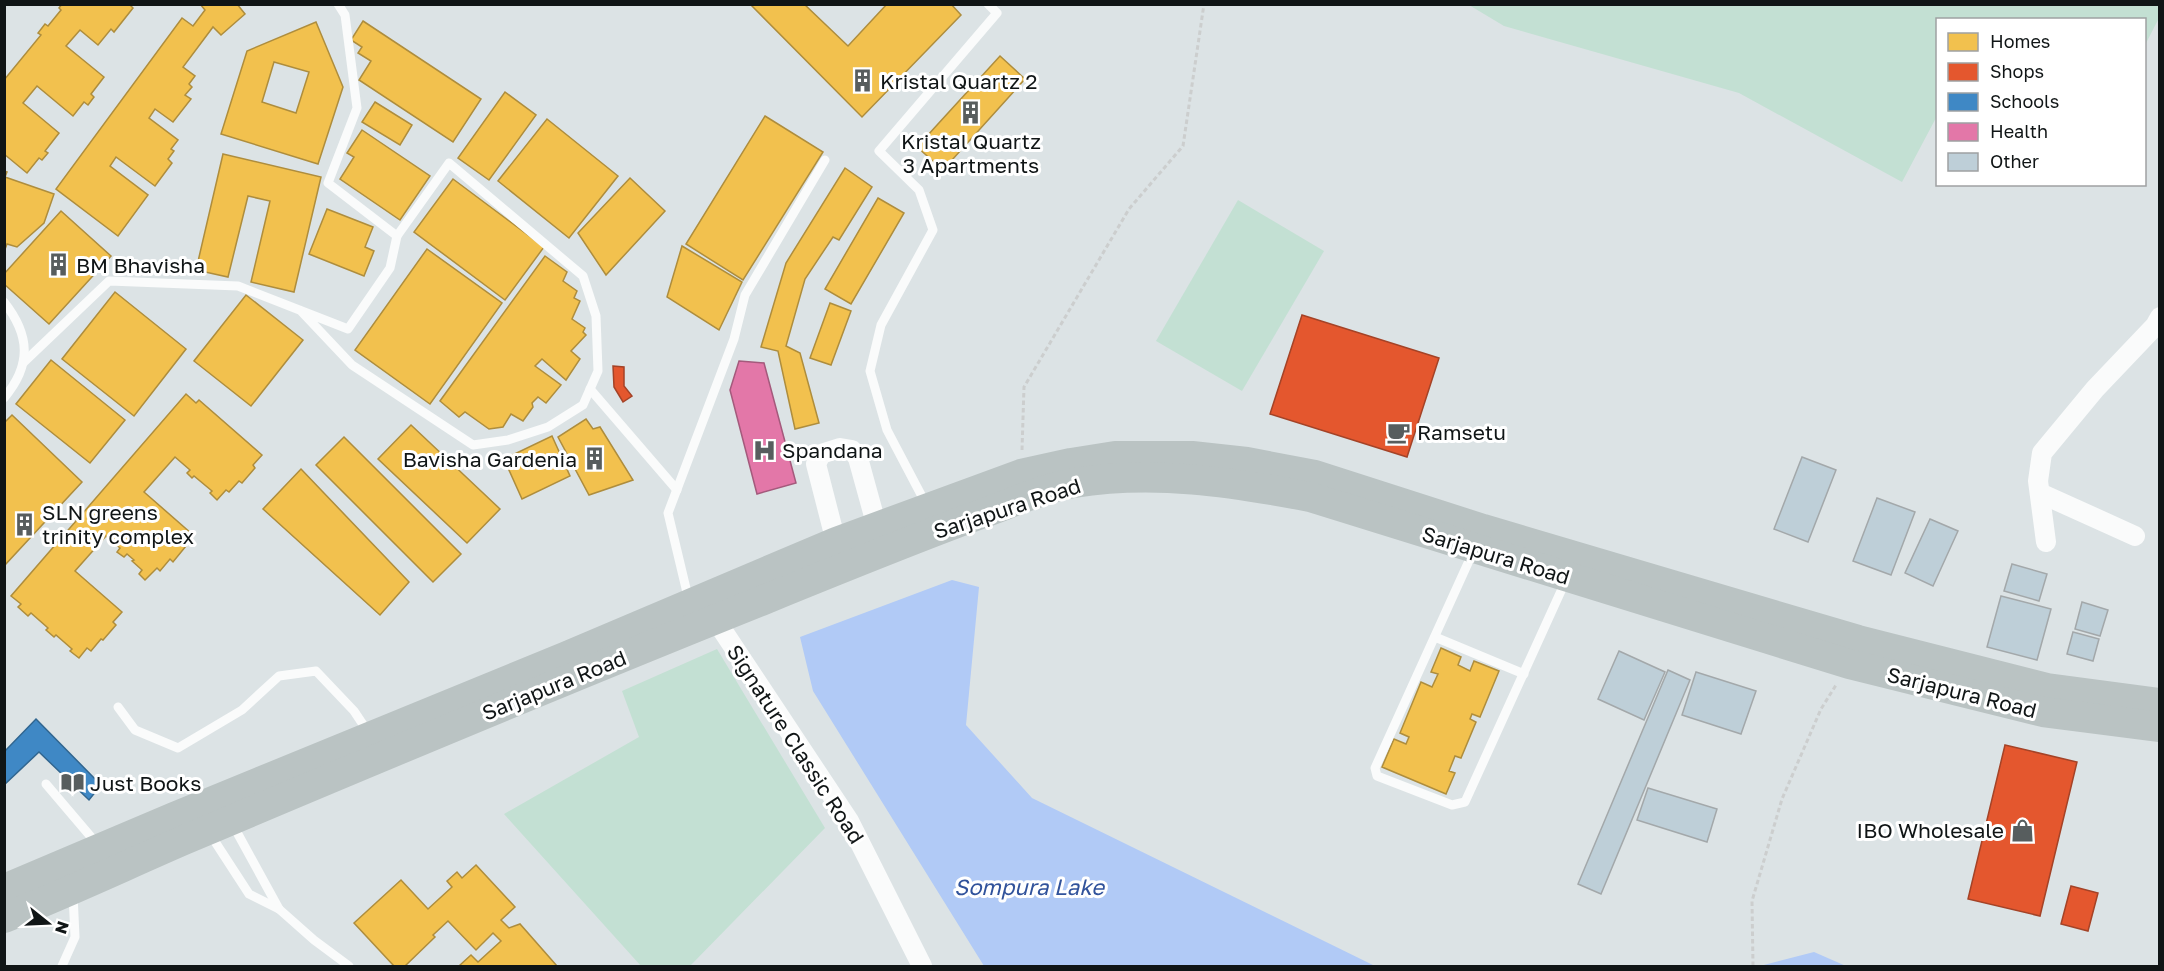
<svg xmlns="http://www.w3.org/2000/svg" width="2164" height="971" viewBox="0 0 2164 971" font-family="'Golos Text',sans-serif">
  <rect width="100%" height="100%" fill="#dce3e5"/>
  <g fill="#c3e0d3">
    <path d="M2159 4V18L2145 45 2144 20H1938L1937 116 1902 182 1739 93 1504 26 1469 5Z"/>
    <path d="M1238 200 1324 251 1242 391 1156 341Z"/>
    <path d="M717 649 825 828 690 966H641L504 814 639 737 622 691Z"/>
  </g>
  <g fill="#b1caf6">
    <path d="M952 580 979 587 966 725 1032 798 1375 966H984L813 691 800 637Z"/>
    <path d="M1814 952 1846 966H1760Z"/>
  </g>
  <g fill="#f2c14e" stroke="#ae8d3d" stroke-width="1.5" fill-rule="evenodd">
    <path d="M62 4H129L133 8 114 32 111 29 98 45 80 30 66 46 104 77 91 94 94 97 88 105 84 102 73 116 37 86 23 103 59 133 45 151 48 153 42 160 39 158 27 173 4 154V80L41 35 38 33 45 24 48 26 61 10 59 8Z"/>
    <path d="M200 4H237L245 14 221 35 213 27 183 67 195 76 189 84 192 87 185 95 191 99 173 122 155 109 149 118 178 140 171 149 174 151 168 159 172 163 155 186 116 157 110 166 148 195 118 236 56 189 182 18 193 26 205 10Z"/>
    <path d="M750 4H804L848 46 887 4H951L961 15 862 117Z"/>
    <path d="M363 21 481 99 453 142 359 80 371 61 358 53 362 47 351 40Z"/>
    <path d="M316 22 343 87 318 164 221 134 247 51ZM274 62 309 72 296 113 262 102Z"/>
    <path d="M1000 56 1025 79 943 170 917 147Z"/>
    <path d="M505 92 536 115 489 180 458 158Z"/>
    <path d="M375 102 412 125 400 145 362 122Z"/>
    <path d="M765 116 823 152 743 280 686 244Z"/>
    <path d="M547 119 618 176 569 238 498 181Z"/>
    <path d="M362 130 430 176 400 220 340 179 354 157 347 153Z"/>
    <path d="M223 154 321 177 294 292 251 282 270 201 248 196 228 277 196 270Z"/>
    <path d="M845 168 872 187 839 240 833 237 805 279 786 346 800 353 819 423 795 429 778 351 761 347 786 263Z"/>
    <path d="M4 171 7 172 5 177 54 194 44 223 17 247 7 244 4 252Z"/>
    <path d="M630 178 665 211 606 275 578 233Z"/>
    <path d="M453 179 544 247 505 300 414 232Z"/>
    <path d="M878 198 904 213 851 304 825 289Z"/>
    <path d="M327 209 373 227 365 247 374 251 364 276 309 254Z"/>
    <path d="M61 211 111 256 49 324 4 284V274Z"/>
    <path d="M682 246 742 282 719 330 667 297Z"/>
    <path d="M427 249 502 303 430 404 355 350Z"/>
    <path d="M545 256 567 272 563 281 577 291 574 298 580 301 572 319 585 328 583 332 586 335 571 351 580 359 566 380 542 359 535 366 561 385 546 403 538 397 532 403 533 407 523 421 511 414 503 427 489 429 465 412 459 417 440 401Z"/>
    <path d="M115 292 186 349 134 416 62 359Z"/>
    <path d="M246 295 303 340 251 406 194 361Z"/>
    <path d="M830 303 851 311 831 365 810 358Z"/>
    <path d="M51 360 125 420 90 463 16 404Z"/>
    <path d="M186 394 196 403 199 400 262 455 253 465 255 468 242 483 239 481 229 492 226 490 217 500 210 493 212 491 194 476 192 478 187 473 190 470 175 457 144 492 192 534 183 543 186 546 173 562 170 559 160 571 157 568 145 580 139 574 142 570 132 561 134 560 127 554 124 557 117 552 120 548 106 536 75 571 122 612 113 622 116 625 103 640 101 639 91 651 87 648 79 658 70 651 72 649 56 635 54 637 46 630 48 628 31 613 28 616 18 607 21 604 11 596Z"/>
    <path d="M12 415 82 482 4 566V423Z"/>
    <path d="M586 419 593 429 600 427 633 480 589 495 558 437Z"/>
    <path d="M411 425 500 509 467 543 378 459Z"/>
    <path d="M552 436 570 476 522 499 504 459Z"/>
    <path d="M344 437 461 554 433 582 316 465Z"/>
    <path d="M301 469 409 582 380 615 263 509Z"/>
    <path d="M1441 648 1461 657 1458 665 1470 671 1474 661 1499 671 1480 717 1472 714 1470 719 1476 722 1461 758 1455 756 1449 771 1455 773 1446 794 1382 767 1394 739 1406 744 1409 737 1400 733 1421 682 1432 687 1438 674 1431 672Z"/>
    <path d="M476 865 515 907 501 920 509 928 520 924 557 966H459L471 955 478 962 501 941 493 933 476 950 448 921 433 935 435 937 405 966H394L354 923 401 880 428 909 452 887 447 881 457 872 462 878Z"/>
  </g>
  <g fill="#e4572e" stroke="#a44327" stroke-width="1.5">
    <path d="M1302 315 1439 358 1407 457 1270 414Z"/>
    <path d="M613 366 624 367V386L632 396 623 402 614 387Z"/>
    <path d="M2005 745 2077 762 2040 916 1968 899Z"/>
    <path d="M2071 886 2098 893 2088 931 2061 924Z"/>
  </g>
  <path fill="#3f88c5" stroke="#316690" stroke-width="1.5" d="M36 719 101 785 89 800 39 752 4 785V752Z"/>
  <path fill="#e377a8" stroke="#a45a7c" stroke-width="1.5" d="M739 361 764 363 796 483 757 494 730 390Z"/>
  <g fill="#becfd8" stroke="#a3a8aa" stroke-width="1.5">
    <path d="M1802 457 1836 470 1808 542 1774 529Z"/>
    <path d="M1877 498 1915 512 1891 575 1853 561Z"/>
    <path d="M1930 519 1958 531 1933 586 1905 573Z"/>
    <path d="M2012 564 2047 574 2039 601 2004 591Z"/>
    <path d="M2001 596 2051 609 2037 660 1987 647Z"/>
    <path d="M2082 602 2108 610 2100 636 2075 629Z"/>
    <path d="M2073 632 2099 639 2093 661 2067 654Z"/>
    <path d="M1619 651 1665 672 1644 720 1598 699Z"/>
    <path d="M1668 670 1690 680 1601 894 1578 884Z"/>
    <path d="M1696 672 1756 691 1741 734 1682 715Z"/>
    <path d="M1648 788 1717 809 1707 842 1637 820Z"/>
  </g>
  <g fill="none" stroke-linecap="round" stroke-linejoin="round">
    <g stroke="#cccece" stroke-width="3" stroke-dasharray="4.5 3" stroke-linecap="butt">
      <path d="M1022 450 1024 387 1129 209 1183 146 1204 4"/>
      <path d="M1753 966 1752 901 1782 799 1821 709 1836 685"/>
    </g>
    <g stroke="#fafbfb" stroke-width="9">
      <path d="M338 4 345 15 357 108 328 183 397 236"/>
      <path d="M4 302C30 335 32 365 4 398"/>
      <path d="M23 363 109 281 238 286 348 329 390 268 397 236 449 163 583 276 596 316 598 371 583 405 548 427 508 440 473 445 352 365 300 310"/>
      <path d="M590 389 677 490"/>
      <path d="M927 506 887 430 870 371 881 325 933 230 919 190 879 151 997 13 988 4"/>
      <path d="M1473 552 1375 768 1377 776 1452 805 1465 802 1566 580"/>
      <path d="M689 601 668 513 734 339 745 295 825 160"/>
      <path d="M1435 637 1524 674"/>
      <path d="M118 707 135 730 178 748 242 710 279 676 316 671 354 711 368 732"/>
      <path d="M46 784 97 844"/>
      <path d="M233 825 279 909"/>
      <path d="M210 834 249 894 279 909 314 940 349 966"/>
      <path d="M62 966 75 937 73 894"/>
    </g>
    <g stroke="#fafbfb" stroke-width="20">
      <path d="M2040 493 2135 536"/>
      <path d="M836 542 816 464 821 454 840 448 852 450 858 458 877 527"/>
      <path d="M2046 542 2038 481 2042 453 2095 389 2155 326 2160 317"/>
      <path d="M715 619 849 821 922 966"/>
    </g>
    <g stroke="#bac3c3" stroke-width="30">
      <path d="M4 889 174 817 565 657 836 542 1021 474 1071 463 1115 456H1192L1247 462 1315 475 1483 529 1858 640 2047 688 2160 703"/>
      <path d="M4 918C65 894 124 866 184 840 378 758 571 677 766 599 837 570 908 541 981 514 1010 504 1043 488 1074 483 1153 470 1232 482 1310 497L1849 664 2043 712 2160 727"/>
    </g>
  </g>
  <defs>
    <symbol id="building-bare" viewBox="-9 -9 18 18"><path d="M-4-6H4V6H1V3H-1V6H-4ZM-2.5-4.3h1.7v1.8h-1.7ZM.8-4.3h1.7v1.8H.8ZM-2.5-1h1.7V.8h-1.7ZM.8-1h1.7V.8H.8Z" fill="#575d5e" stroke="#fff" stroke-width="2.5" paint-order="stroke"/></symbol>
    <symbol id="cafe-bare" viewBox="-9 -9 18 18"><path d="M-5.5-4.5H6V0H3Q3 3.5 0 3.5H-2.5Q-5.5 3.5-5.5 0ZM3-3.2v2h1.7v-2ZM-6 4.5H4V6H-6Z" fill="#575d5e" stroke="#fff" stroke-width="2.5" paint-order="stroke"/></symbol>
    <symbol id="hospital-bare" viewBox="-9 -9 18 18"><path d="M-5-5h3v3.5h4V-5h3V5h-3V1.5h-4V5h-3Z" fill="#575d5e" stroke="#fff" stroke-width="2.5" paint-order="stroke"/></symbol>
    <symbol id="library-bare" viewBox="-9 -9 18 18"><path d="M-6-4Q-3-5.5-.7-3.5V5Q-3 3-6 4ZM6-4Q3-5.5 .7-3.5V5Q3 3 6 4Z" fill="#575d5e" stroke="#fff" stroke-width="2.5" paint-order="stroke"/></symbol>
    <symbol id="shop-bare" viewBox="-9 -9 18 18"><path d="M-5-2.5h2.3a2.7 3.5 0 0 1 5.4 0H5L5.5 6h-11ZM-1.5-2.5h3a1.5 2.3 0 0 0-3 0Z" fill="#575d5e" stroke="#fff" stroke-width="2.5" paint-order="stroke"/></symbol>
  </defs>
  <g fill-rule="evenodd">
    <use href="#building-bare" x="846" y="64" width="33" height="33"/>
    <use href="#building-bare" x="954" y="96" width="33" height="33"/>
    <use href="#building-bare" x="42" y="248" width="33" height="33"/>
    <use href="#cafe-bare" x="1382" y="416" width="33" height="33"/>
    <use href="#hospital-bare" x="748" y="434" width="33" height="33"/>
    <use href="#building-bare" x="578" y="442" width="33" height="33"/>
    <use href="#building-bare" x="8" y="508" width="33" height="33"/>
    <use href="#library-bare" x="56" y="766" width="33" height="33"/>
    <use href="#shop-bare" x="2006" y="814" width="33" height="33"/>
  </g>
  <g text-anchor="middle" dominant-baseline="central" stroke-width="6" stroke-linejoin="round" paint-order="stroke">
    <g font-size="21" fill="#101516" stroke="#fff" text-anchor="start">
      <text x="880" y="81">Kristal Quartz 2</text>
      <text x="971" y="141" text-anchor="middle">Kristal Quartz<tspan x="971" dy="24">3 Apartments</tspan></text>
      <text x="76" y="265">BM Bhavisha</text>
      <text x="1417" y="432">Ramsetu</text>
      <text x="782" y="450">Spandana</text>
      <text x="577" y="459" text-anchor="end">Bavisha Gardenia</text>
      <text x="42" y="512">SLN greens<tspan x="42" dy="24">trinity complex</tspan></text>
      <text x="90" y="783">Just Books</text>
      <text x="2004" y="830" text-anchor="end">IBO Wholesale</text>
    </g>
    <g font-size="21" fill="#101516" stroke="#fff">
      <text transform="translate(1007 508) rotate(-18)">Sarjapura Road</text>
      <text transform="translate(1496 555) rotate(17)">Sarjapura Road</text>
      <text transform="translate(554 685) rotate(-22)">Sarjapura Road</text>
      <text transform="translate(1962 692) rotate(14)">Sarjapura Road</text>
      <text transform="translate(796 744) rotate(57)">Signature Classic Road</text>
    </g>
    <g font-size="22" font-style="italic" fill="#30529b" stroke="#fff">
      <text x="1029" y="886">Sompura Lake</text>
    </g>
  </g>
  <rect width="2164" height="971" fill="none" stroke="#101516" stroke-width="12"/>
  <rect x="1936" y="18" width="210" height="168" fill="#ffffff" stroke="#9fa1a2" stroke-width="1.5"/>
  <rect x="1948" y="33" width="30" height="18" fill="#f2c14e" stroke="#9fa1a2" stroke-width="1.5"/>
  <text x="1990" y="48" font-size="18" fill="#101516">Homes</text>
  <rect x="1948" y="63" width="30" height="18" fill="#e4572e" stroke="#9fa1a2" stroke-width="1.5"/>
  <text x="1990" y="78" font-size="18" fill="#101516">Shops</text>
  <rect x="1948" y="93" width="30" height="18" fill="#3f88c5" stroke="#9fa1a2" stroke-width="1.5"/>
  <text x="1990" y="108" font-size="18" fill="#101516">Schools</text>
  <rect x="1948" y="123" width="30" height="18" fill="#e377a8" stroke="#9fa1a2" stroke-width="1.5"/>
  <text x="1990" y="138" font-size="18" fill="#101516">Health</text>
  <rect x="1948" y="153" width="30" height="18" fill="#becfd8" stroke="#9fa1a2" stroke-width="1.5"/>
  <text x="1990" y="168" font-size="18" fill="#101516">Other</text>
  <g transform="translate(48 923) rotate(108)" stroke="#ffffff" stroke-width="4.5" paint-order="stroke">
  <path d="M0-4.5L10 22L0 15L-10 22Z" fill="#101516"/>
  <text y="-9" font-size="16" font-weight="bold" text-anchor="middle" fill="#101516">N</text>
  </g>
</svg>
